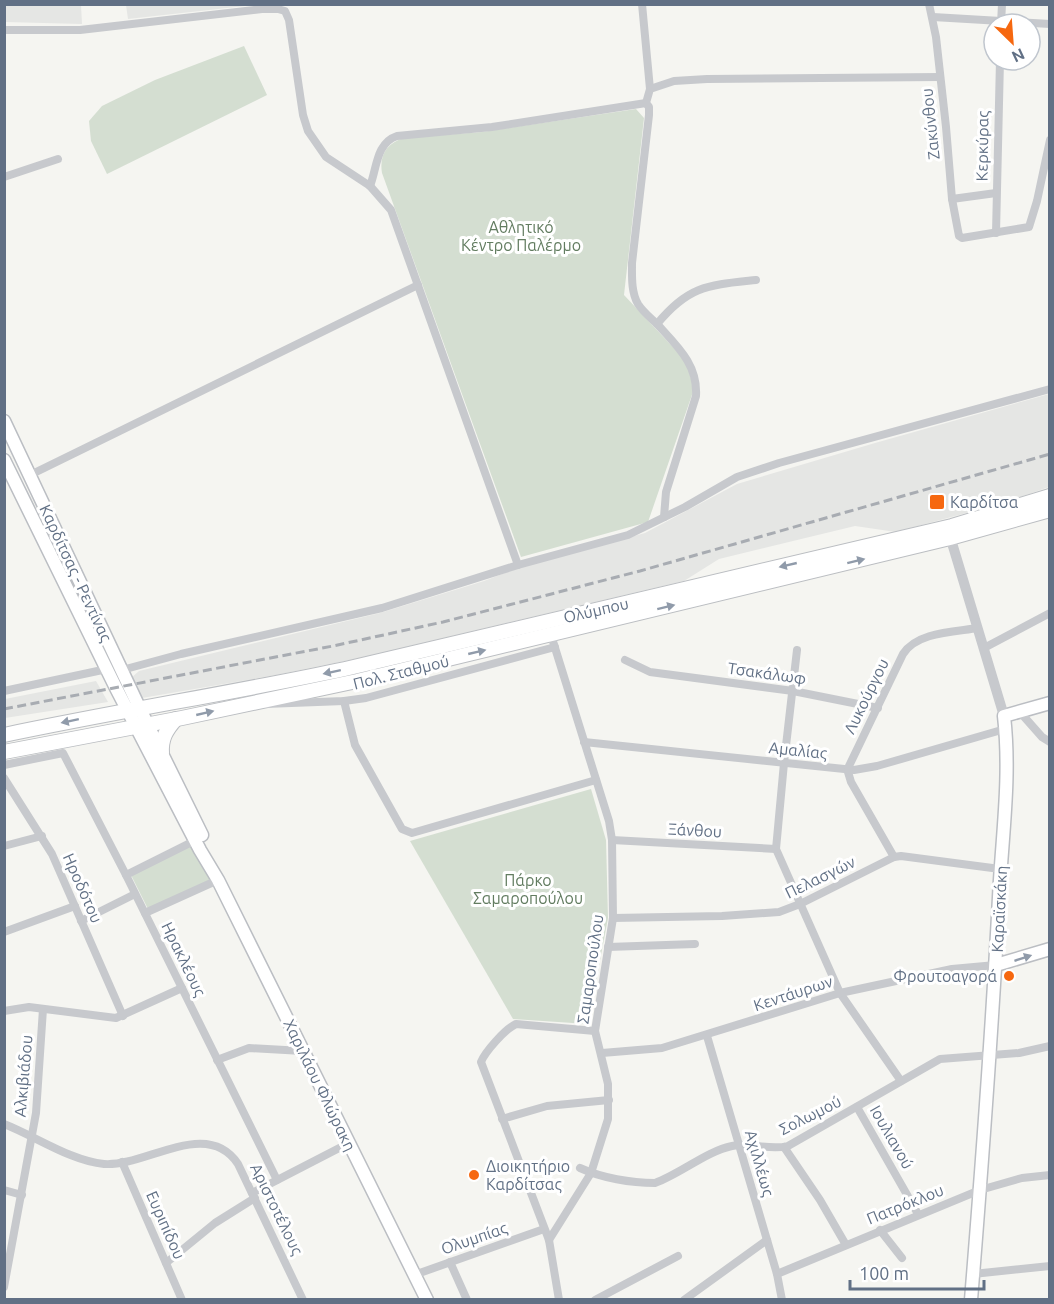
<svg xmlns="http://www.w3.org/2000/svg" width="1054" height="1304" viewBox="0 0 1054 1304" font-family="Ubuntu,sans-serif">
  <rect width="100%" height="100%" fill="#f5f5f1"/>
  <g fill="#e5e6e4">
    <path d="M4 5H81L82 24 5 22Z"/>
    <path d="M126 5V4L254 5 128 19Z"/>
    <path d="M1049 394V487L1003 503 896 532 855 526 719 559 684 581 364 657 276 675 142 698 137 694 131 678 139 671 380 613 484 581 518 568 645 533 737 484 875 443Z"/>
    <path d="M96 681 108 702 5 718V699Z"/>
  </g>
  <g fill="#d4ded1">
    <path d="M244 46 267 95 107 174 91 141 89 121 102 106 155 80Z"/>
    <path d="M636 109 644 118 624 295 686 361 694 389 648 522 521 557 382 173C379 155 387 143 404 138L482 132Z"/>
    <path d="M591 789 606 840 608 918 588 1024 513 1019 410 841Z"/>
    <path d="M193 845 211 880 148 909 131 875Z"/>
  </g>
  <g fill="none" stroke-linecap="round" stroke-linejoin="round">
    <defs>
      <g id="secondary">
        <path d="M4 421 139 707 202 835"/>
        <path d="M4 460 116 688 200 850 218 880 427 1300"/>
        <path d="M996 965 1050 949"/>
        <path d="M971 1300C982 1165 992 1031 999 897 1002 836 1011 777 1004 716L1050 703"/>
      </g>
      <g id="primary">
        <path d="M4 735C118 711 232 693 345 669L952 526 1050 496"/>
        <path d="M4 752 182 718 357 681 950 538 1050 510"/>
        <path d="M162 753C161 739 166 730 176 719"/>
      </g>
    </defs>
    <use href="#secondary" stroke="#bbbec3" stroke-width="15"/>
    <use href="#primary" stroke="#bbbec2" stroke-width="16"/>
    <g stroke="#c7c9cd" stroke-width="8">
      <path d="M642 4 650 89"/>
      <path d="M929 4 936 37 946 127 952 199 959 236 962 238 1029 227 1037 201 1050 140"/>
      <path d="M933 17 1050 24"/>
      <path d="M1001 24 1002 4"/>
      <path d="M4 30H80L262 9H278L285 11 289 20 303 115 308 131 326 157 370 186 391 210 518 565"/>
      <path d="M4 177 58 159"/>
      <path d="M370 186C377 168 376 143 397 136L492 127 646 103"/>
      <path d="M952 199 996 193"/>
      <path d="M996 233 1000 60"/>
      <path d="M657 324C689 285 709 285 756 280"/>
      <path d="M30 475 418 285"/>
      <path d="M664 517 666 492 696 396C698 365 678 347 658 325 651 318 643 312 638 304 631 292 632 276 632 263L649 115V107L646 103 650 89 674 81 707 79 940 77"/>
      <path d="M984 648 1050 613"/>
      <path d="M797 650 784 763 776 849 840 993 901 1081"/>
      <path d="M625 660 650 672 793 691 878 708"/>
      <path d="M122 670 181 654 382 608 518 565 628 535 685 507 737 477 779 463 1050 389"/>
      <path d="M4 691 107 669"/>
      <path d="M344 701 355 745 402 829 412 833 596 780"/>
      <path d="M265 704 344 701 366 698 555 647"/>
      <path d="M1019 711 1042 737 1050 742"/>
      <path d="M584 742 854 770 877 766 1005 729"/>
      <path d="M4 765 63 753 126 875 277 1180"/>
      <path d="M4 778 52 854 123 1016"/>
      <path d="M612 840 776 849"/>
      <path d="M4 846 42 836"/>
      <path d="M894 857 851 782 848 772 849 766 903 654C917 632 954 632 978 628"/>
      <path d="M126 875 196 840"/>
      <path d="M145 913 218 880"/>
      <path d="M613 918 722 916 779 912 800 904 894 857 901 856 1000 869"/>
      <path d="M81 921 135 894"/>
      <path d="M4 932 75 906"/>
      <path d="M608 947 695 944"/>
      <path d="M4 1011 29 1007 116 1018 182 988"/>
      <path d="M707 1036 777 1274 782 1300"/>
      <path d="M602 1053 662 1048 840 993 952 969 996 965"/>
      <path d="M217 1060 249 1048 303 1051"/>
      <path d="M857 1107 918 1214"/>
      <path d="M502 1119 547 1106 609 1100"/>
      <path d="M4 1124C35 1136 71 1161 104 1164 146 1167 207 1117 238 1164L303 1300"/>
      <path d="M784 1147 820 1200 846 1245"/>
      <path d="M122 1162 182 1300"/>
      <path d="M580 1168C602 1178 631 1183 655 1183 680 1174 707 1151 732 1146 750 1142 770 1151 788 1146L940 1059 1019 1053 1050 1046"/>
      <path d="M4 1190 22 1195"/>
      <path d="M252 1193 349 1143"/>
      <path d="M880 1230 902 1258"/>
      <path d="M549 1240 591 1173 608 1119V1084L595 1031 613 918 612 840 609 821 551 635"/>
      <path d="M450 1262 467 1300"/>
      <path d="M166 1263 215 1223 255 1198"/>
      <path d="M777 1274 980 1190 1022 1178 1050 1175"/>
      <path d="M973 1274 1050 1266"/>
      <path d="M414 1275 544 1229"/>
      <path d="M4 1287 36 1113 43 1009"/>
      <path d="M559 1300 549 1240 481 1062C485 1052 505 1029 516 1024L595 1031"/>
      <path d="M595 1300 678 1256"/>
      <path d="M684 1300 767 1240"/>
    </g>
    <path stroke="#c7c9cd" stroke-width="10" d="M949 533 1004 716"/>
    <use href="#secondary" stroke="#fff" stroke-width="12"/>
    <use href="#primary" stroke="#fff" stroke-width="14"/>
    <path stroke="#a8acb2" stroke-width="3" stroke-dasharray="9 4.5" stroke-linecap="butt" d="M4 709 333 646 443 622 640 571 1050 454"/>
  </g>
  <defs><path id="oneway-solid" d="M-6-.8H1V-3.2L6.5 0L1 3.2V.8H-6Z" transform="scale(1.5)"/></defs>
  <g fill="#909baa">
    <use href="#oneway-solid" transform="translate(856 561) rotate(-14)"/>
    <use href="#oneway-solid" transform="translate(788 565) rotate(167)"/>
    <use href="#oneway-solid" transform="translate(666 607) rotate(-14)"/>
    <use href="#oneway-solid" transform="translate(477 652) rotate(-13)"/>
    <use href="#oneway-solid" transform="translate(332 672) rotate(168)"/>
    <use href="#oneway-solid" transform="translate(205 713) rotate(-13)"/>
    <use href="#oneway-solid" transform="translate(70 721) rotate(168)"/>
    <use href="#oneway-solid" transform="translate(1023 958) rotate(-18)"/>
  </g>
  <g fill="#f66810" stroke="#fff" stroke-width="2">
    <rect x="929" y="494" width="16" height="16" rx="3"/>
    <circle cx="1009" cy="976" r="6"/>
    <circle cx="474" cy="1175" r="6"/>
  </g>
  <g text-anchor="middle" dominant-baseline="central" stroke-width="6" stroke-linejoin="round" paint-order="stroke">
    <g font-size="16" fill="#617085" stroke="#fff">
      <text transform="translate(930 124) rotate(-96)">Ζακύνθου</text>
      <text transform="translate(982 146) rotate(-89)">Κερκύρας</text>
      <text transform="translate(76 573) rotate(65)">Καρδίτσας - Ρεντίνας</text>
      <text transform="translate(596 610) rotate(-13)">Ολύμπου</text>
      <text transform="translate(401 672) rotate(-14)">Πολ. Σταθμού</text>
      <text transform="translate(767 673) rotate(8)">Τσακάλωφ</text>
      <text transform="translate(866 696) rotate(-64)">Λυκούργου</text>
      <text transform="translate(798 750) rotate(6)">Αμαλίας</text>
      <text transform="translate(695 830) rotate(3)">Ξάνθου</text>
      <text transform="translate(820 877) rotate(-26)">Πελασγών</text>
      <text transform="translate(83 888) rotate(66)">Ηροδότου</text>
      <text transform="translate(999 909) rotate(-87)">Καραϊσκάκη</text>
      <text transform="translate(184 959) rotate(64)">Ηρακλέους</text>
      <text transform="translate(590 969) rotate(-82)">Σαμαροπούλου</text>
      <text transform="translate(793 993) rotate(-18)">Κεντάυρων</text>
      <text transform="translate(23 1076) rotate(-85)">Αλκιβιάδου</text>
      <text transform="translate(320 1085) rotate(64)">Χαριλάου Φλώρακη</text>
      <text transform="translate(810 1115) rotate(-27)">Σολωμού</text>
      <text transform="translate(892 1137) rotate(60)">Ιουλιανού</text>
      <text transform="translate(760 1163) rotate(74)">Αχιλλέως</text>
      <text transform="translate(905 1204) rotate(-22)">Πατρόκλου</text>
      <text transform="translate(277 1209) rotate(64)">Αριστοτέλους</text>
      <text transform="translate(166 1225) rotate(66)">Ευριπίδου</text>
      <text transform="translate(474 1238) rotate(-19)">Ολυμπίας</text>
    </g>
    <g font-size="16" fill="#627c60" stroke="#fff">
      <text x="521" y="227">Αθλητικό<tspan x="521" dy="18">Κέντρο Παλέρμο</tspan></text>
      <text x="528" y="880">Πάρκο<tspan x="528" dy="18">Σαμαροπούλου</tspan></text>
    </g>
    <g font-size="16" fill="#617085" stroke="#fff" text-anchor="start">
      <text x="950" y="502">Καρδίτσα</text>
      <text x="997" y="976" text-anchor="end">Φρουτοαγορά</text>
      <text x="486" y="1166">Διοικητήριο<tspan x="486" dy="18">Καρδίτσας</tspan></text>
    </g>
  </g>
  <rect width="1054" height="1304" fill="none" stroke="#617085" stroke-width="12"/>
  <g transform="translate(1012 42) rotate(155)"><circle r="28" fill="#ffffff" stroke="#c0c6ce" stroke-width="1.5"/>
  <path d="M0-4.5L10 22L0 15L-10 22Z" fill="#f66810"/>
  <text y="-9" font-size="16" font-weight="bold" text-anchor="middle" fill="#617085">N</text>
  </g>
  <path d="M850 1280v9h134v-9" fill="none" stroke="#617085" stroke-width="3"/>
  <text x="859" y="1280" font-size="18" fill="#617085" stroke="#ffffff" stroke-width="4.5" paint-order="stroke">100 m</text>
</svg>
